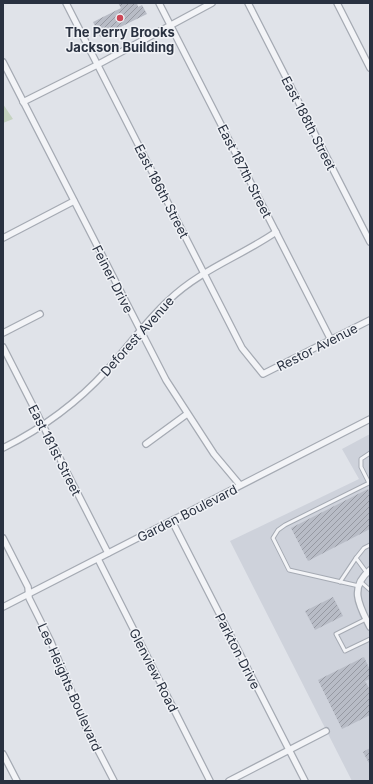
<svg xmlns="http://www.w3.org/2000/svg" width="373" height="784" viewBox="0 0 373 784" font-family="Inter,sans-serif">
  <defs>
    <pattern id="building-hatch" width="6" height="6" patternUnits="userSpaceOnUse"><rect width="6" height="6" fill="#b8bcc6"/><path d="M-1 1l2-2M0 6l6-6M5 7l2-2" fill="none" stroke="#9699a2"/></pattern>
  </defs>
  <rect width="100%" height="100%" fill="#e0e3e9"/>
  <path fill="#ced2db" d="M370 434V781H352L230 541 359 479 342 449Z"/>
  <path fill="#c5d3c1" d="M3 104 13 119 3 123Z"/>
  <g fill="url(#building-hatch)">
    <path d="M118 3H137L138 7 142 5 147 14 100 37 93 22 121 8Z"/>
    <path d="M368 489 370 493V529L308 561 291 528Z"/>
    <path d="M333 597 343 616 315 630 305 611Z"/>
    <path d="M364 657 370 670V679L365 681 370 690V715L342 729 318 680Z"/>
    <path d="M370 748V765L363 752Z"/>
  </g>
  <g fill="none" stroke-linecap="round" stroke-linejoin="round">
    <defs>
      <g id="service">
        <path d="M367 573 356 558 364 548 370 545"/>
        <path d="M340 582 356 558"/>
        <path d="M361 582 370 590"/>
        <path d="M359 586 289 570 273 538 278 530 285 525 369 483 361 467V459L370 453"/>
        <path d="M366 619 336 634 345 651 370 639"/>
      </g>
      <g id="minor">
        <path d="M66 3 242 348 263 374 370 320"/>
        <path d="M159 3 331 340"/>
        <path d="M248 3 370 242"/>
        <path d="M337 3 370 68"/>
        <path d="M3 62 166 380 214 454 240 485"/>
        <path d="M23 102 97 65 212 3"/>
        <path d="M3 238 74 201"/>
        <path d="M3 333 40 314"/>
        <path d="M3 347 108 553"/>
        <path d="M146 444 187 414"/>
        <path d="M3 448C41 429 78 402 107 370 128 347 146 321 169 300 200 270 241 256 276 232"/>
        <path d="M172 521 305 781"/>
        <path d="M3 538 28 587 29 598 51 642 86 727 114 781"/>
        <path d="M98 559 210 781"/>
        <path d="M370 570C348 588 360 607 370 627"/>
        <path d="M3 607 370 419"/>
        <path d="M3 754 17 781"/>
        <path d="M229 781 326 731"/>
      </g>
    </defs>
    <use href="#service" stroke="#a5aab3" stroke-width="5"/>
    <use href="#minor" stroke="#a5aab3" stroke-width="8"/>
    <use href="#service" stroke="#f3f4f7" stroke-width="3"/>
    <use href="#minor" stroke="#f3f4f7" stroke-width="5.5"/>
  </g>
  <circle fill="#cd4757" stroke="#f0f2f6" stroke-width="1.5" cx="120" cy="18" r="4"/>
  <g text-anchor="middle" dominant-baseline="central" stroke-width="3" stroke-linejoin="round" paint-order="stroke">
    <g font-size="13" font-weight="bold" fill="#293140" stroke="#f0f2f6">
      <text x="120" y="32">The Perry Brooks<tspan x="120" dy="15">Jackson Building</tspan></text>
    </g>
    <g font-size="13" fill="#293140" stroke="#f0f2f6">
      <text transform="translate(309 123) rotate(63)">East 188th Street</text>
      <text transform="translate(245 171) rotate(63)">East 187th Street</text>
      <text transform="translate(162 191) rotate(63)">East 186th Street</text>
      <text transform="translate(113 279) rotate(63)">Feiner Drive</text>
      <text transform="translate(137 336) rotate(-48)">Deforest Avenue</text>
      <text transform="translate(317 347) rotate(-27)">Restor Avenue</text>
      <text transform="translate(55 450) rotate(63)">East 181st Street</text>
      <text transform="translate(187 513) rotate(-27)">Garden Boulevard</text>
      <text transform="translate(238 651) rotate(63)">Parkton Drive</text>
      <text transform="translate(154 670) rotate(63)">Glenview Road</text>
      <text transform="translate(70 687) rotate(66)">Lee Heights Boulevard</text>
    </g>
  </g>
  <rect width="373" height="784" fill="none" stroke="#293140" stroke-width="8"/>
</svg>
